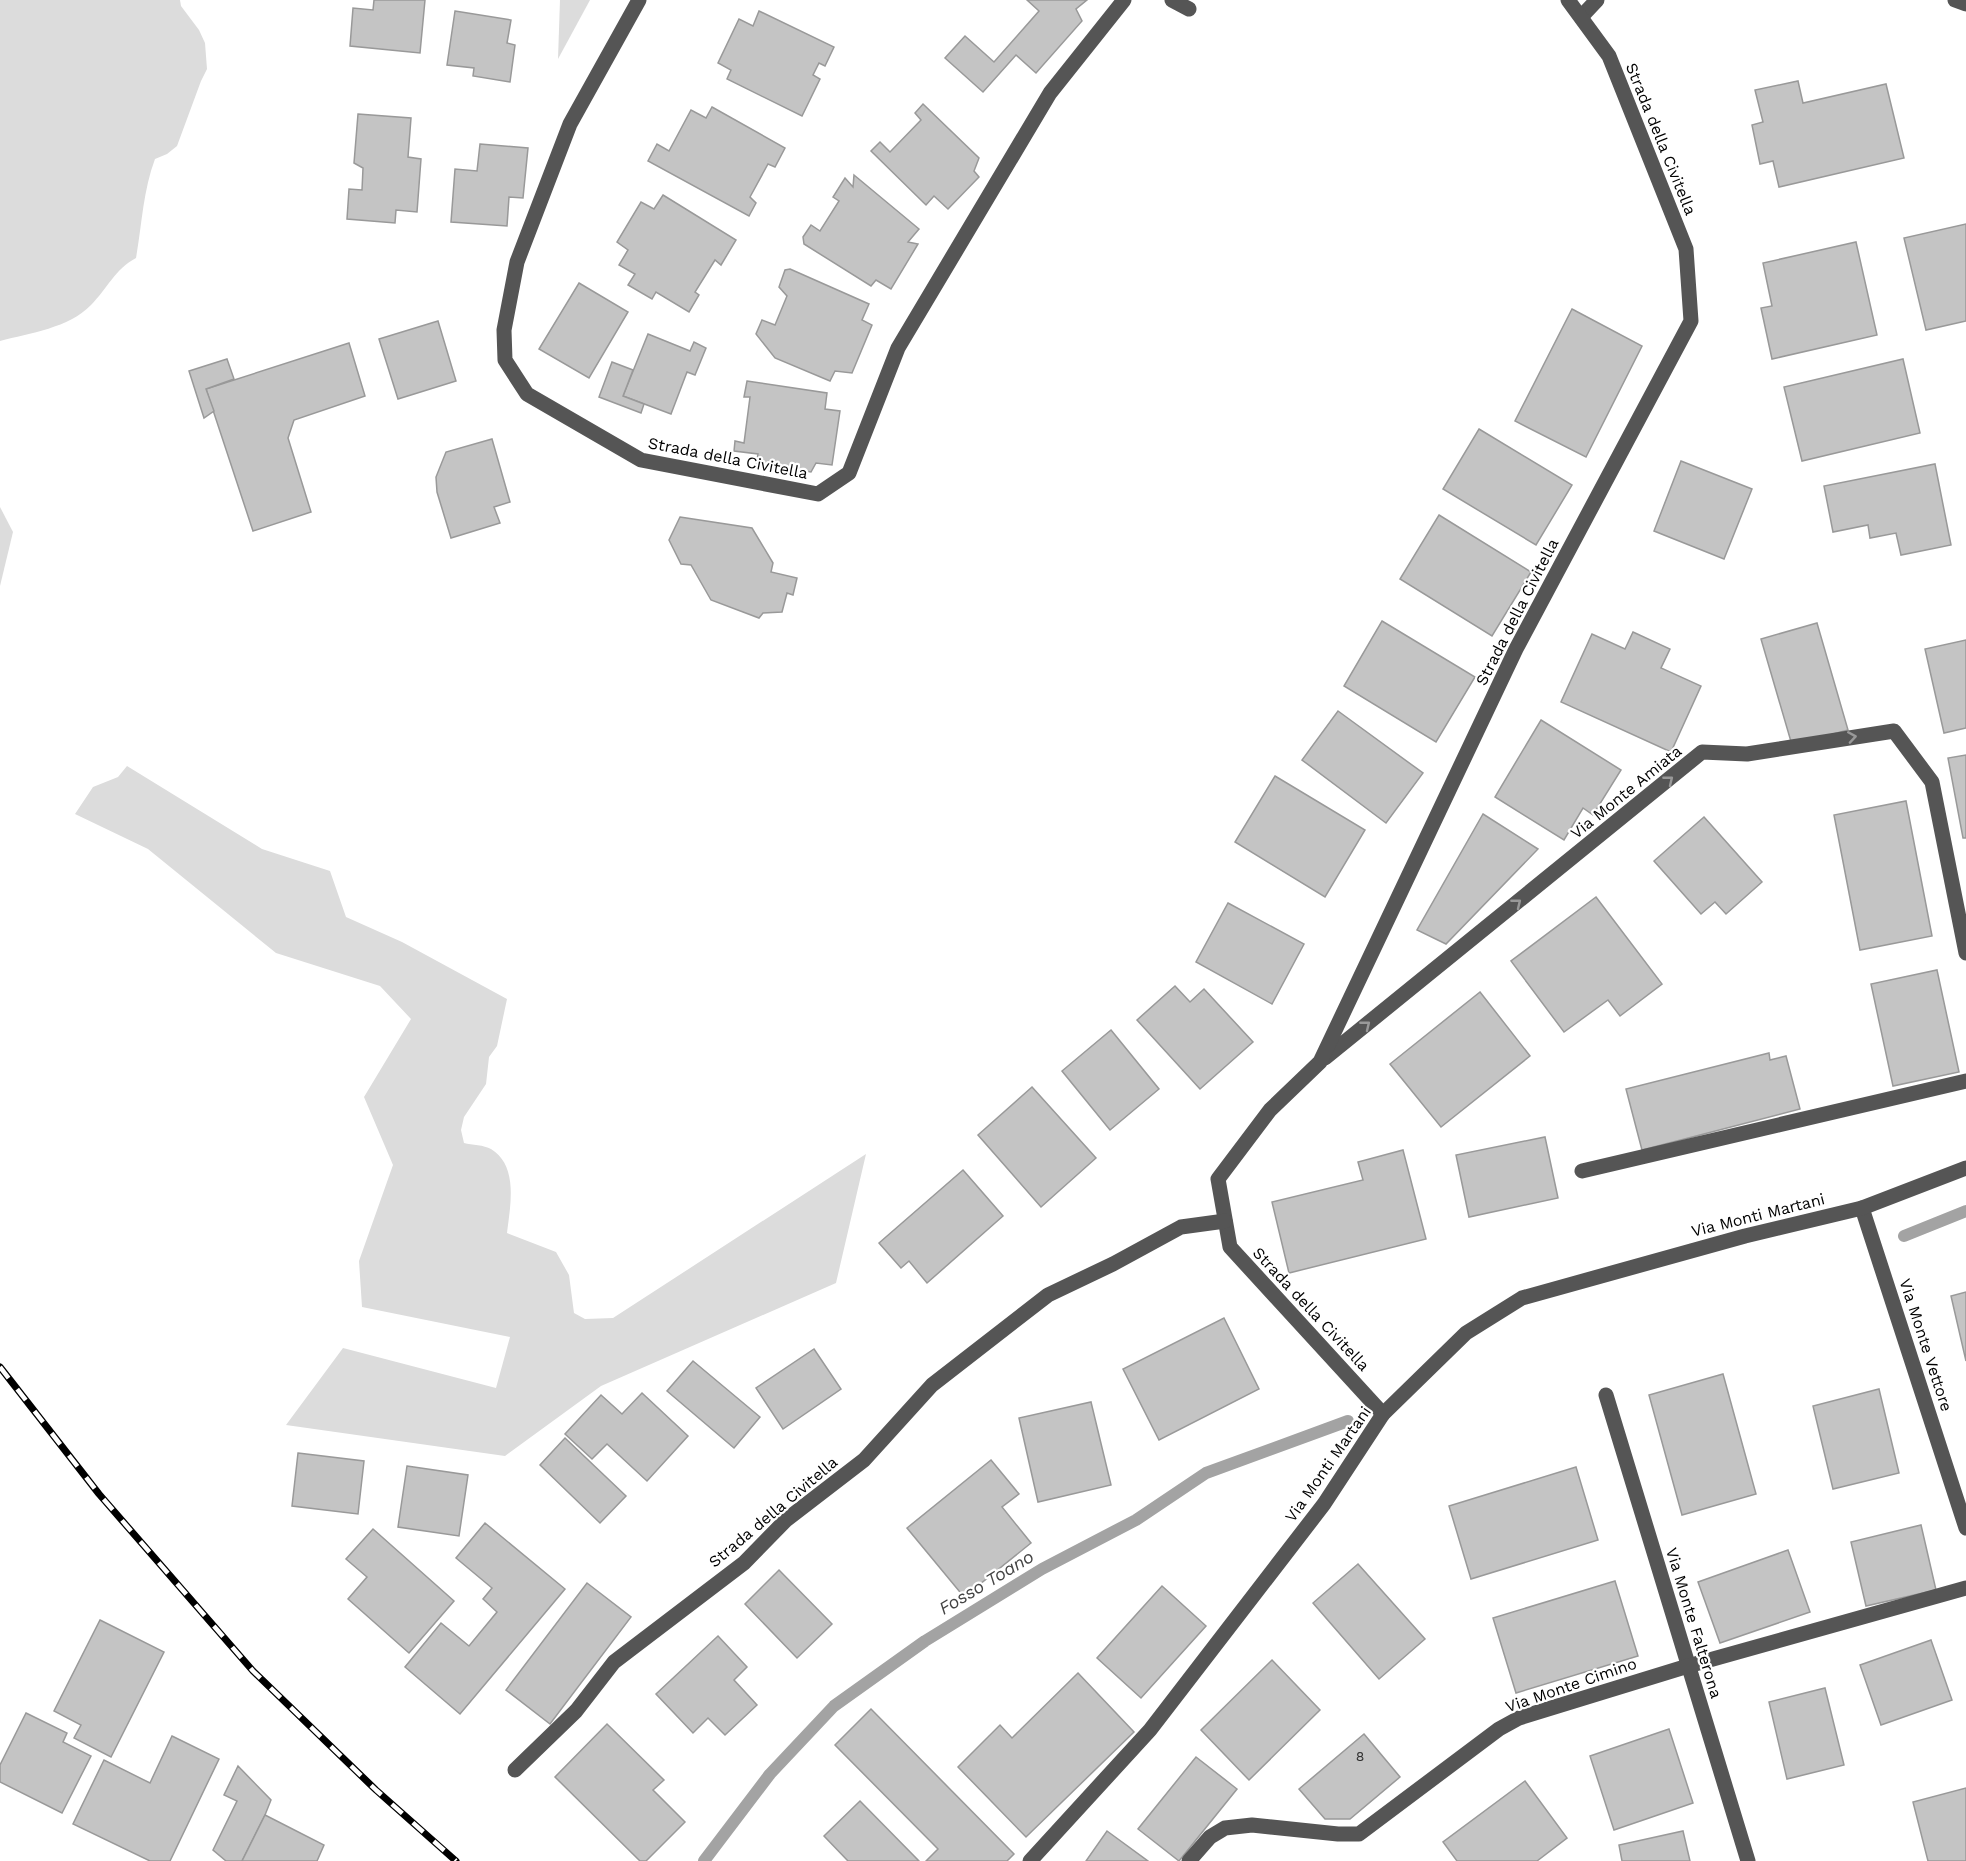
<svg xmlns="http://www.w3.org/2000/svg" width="1966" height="1861" viewBox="0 0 1966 1861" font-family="'Work Sans',sans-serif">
  <rect width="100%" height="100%" fill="#fff"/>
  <g fill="#dcdcdc">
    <path d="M0 0H180L181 6 199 30 205 43 207 69 201 81 177 146 167 154 155 159C143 191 142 224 136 258 115 269 107 289 91 305 69 328 30 333 0 341Z"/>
    <path d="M560 0H590L558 59Z"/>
    <path d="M0 507 13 532 0 586Z"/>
    <path d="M127 766 262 849 330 871 346 917 402 942 507 999 497 1046 489 1057 486 1084 464 1117 461 1130 464 1143C472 1145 484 1145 491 1149 519 1166 510 1207 507 1233L556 1252 569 1275 574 1313 585 1319 613 1318 866 1154 836 1283 601 1386 505 1456 286 1425 343 1348 496 1388 510 1337 362 1307 359 1261 393 1165 364 1097 411 1019 380 986 276 953 148 849 75 814 93 787 118 777Z"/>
  </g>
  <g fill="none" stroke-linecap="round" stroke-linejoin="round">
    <g stroke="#a3a3a3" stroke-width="12">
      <path d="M1904 1236 1966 1211"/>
      <path d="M704 1861 770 1774 834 1706 925 1641 1042 1569 1136 1520 1206 1473 1348 1421"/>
    </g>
  </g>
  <g fill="#c4c4c4" stroke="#999" stroke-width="1.5">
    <path d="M374 0H425L420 53 350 46 353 8 373 10Z"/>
    <path d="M1027 0H1087L1076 9 1082 21 1036 73 1016 55 983 92 945 58 965 36 994 62 1039 11Z"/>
    <path d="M455 11 511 20 507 43 515 45 510 82 473 76 474 68 447 65Z"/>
    <path d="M759 11 834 47 825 66 819 63 813 75 820 79 802 116 727 79 731 70 718 63 739 19 753 26Z"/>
    <path d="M1798 81 1803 103 1886 84 1904 158 1779 187 1773 161 1760 164 1752 125 1763 122 1755 90Z"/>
    <path d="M923 104 979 158 974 171 979 177 948 209 934 196 926 205 871 151 880 142 890 152 921 120 915 113Z"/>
    <path d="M712 107 785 148 775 167 768 164 750 197 756 203 749 216 648 161 657 144 669 151 691 110 706 118Z"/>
    <path d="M358 114 411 118 408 157 421 159 417 212 396 210 395 223 347 219 349 189 362 190 363 168 354 163Z"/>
    <path d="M480 144 528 148 523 198 509 197 507 226 451 222 455 169 477 171Z"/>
    <path d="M854 175 919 229 908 242 918 244 891 289 876 280 871 286 804 244 803 237 811 225 820 231 839 201 833 197 845 178 853 187Z"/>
    <path d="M663 195 736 240 721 265 715 260 695 292 699 295 689 312 656 292 652 299 628 285 635 274 619 265 628 250 617 242 641 202 654 209Z"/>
    <path d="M1966 224V321L1926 330 1904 238Z"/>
    <path d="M1856 242 1877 335 1772 359 1761 308 1772 306 1763 263Z"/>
    <path d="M790 269 869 304 862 320 872 325 852 373 835 371 830 381 775 358 756 334 762 320 775 325 787 296 779 287 785 270Z"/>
    <path d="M579 283 628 312 589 378 539 349Z"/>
    <path d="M1572 309 1642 346 1586 457 1515 421Z"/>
    <path d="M438 321 456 381 398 399 379 339Z"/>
    <path d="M648 334 690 351 694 342 706 348 695 375 687 372 671 414 623 396Z"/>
    <path d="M349 343 365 396 294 420 288 438 311 512 253 531 206 389Z"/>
    <path d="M227 359 234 379 206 389 214 411 204 418 189 371Z"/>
    <path d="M1903 359 1920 433 1802 461 1784 387Z"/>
    <path d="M612 362 633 370 623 396 644 404 641 413 599 397Z"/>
    <path d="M747 381 827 393 825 409 840 411 832 465 816 463 811 472 756 464 758 454 734 451 735 441 744 443 750 397H744Z"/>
    <path d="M1479 429 1572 485 1536 545 1443 489Z"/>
    <path d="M492 439 510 502 494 507 500 523 451 538 437 492 436 477 446 452Z"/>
    <path d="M1681 461 1752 489 1724 559 1654 531Z"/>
    <path d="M1935 464 1951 545 1901 555 1896 533 1870 538 1868 525 1833 532 1824 486Z"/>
    <path d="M1439 515 1531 572 1492 636 1400 579Z"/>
    <path d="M680 517 752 528 773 563 771 572 797 578 793 595 787 593 782 612 763 613 759 618 711 600 691 565 681 564 669 540Z"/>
    <path d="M1382 621 1475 677 1436 742 1344 686Z"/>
    <path d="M1817 623 1848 730 1792 745 1761 639Z"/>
    <path d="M1633 632 1670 649 1661 668 1701 686 1671 752 1561 702 1592 634 1625 649Z"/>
    <path d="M1966 640V728L1944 733 1925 649Z"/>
    <path d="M1338 711 1423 773 1386 823 1302 760Z"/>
    <path d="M1541 720 1621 770 1593 815 1583 808 1564 840 1495 797Z"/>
    <path d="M1966 755V838H1963L1948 758Z"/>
    <path d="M1275 776 1365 830 1325 897 1235 842Z"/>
    <path d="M1906 801 1932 936 1860 950 1834 815Z"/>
    <path d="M1483 814 1538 849 1446 944 1417 930Z"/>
    <path d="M1704 817 1762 882 1726 914 1715 902 1701 914 1654 861Z"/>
    <path d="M1596 897 1662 984 1620 1016 1608 1000 1564 1032 1511 961Z"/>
    <path d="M1228 903 1304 944 1272 1004 1196 962Z"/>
    <path d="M1937 970 1959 1072 1893 1086 1871 984Z"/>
    <path d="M1175 986 1190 1002 1204 989 1253 1042 1200 1089 1137 1020Z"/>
    <path d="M1480 992 1530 1056 1441 1127 1390 1064Z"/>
    <path d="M1111 1030 1159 1089 1110 1130 1062 1071Z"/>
    <path d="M1769 1053 1770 1060 1786 1056 1800 1109 1642 1150 1626 1089Z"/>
    <path d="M1032 1087 1096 1158 1041 1207 978 1135Z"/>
    <path d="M1545 1137 1558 1198 1469 1217 1456 1155Z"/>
    <path d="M1403 1150 1426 1239 1289 1273 1272 1202 1363 1180 1358 1162Z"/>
    <path d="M963 1170 1003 1216 927 1283 909 1261 901 1268 879 1243Z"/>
    <path d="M1966 1292V1361L1951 1296Z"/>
    <path d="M1224 1318 1259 1389 1159 1440 1123 1369Z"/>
    <path d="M814 1349 841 1389 783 1429 756 1388Z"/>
    <path d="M693 1361 760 1417 734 1448 667 1391Z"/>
    <path d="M1723 1374 1756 1494 1682 1515 1649 1395Z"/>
    <path d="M1879 1389 1899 1473 1833 1489 1813 1406Z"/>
    <path d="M642 1393 688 1436 647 1481 607 1444 592 1459 565 1434 601 1395 622 1414Z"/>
    <path d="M1091 1402 1111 1485 1038 1502 1019 1418Z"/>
    <path d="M565 1438 626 1496 600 1523 540 1465Z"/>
    <path d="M298 1453 364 1461 358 1514 292 1506Z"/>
    <path d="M991 1460 1019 1494 1002 1507 1031 1543 964 1597 907 1528Z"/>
    <path d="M407 1466 468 1475 459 1536 398 1527Z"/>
    <path d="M1576 1467 1598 1540 1471 1579 1449 1506Z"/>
    <path d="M485 1523 565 1589 460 1714 405 1667 441 1623 469 1646 497 1612 483 1599 492 1588 456 1558Z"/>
    <path d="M1921 1525 1936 1590 1866 1606 1851 1542Z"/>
    <path d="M373 1529 454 1601 409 1653 348 1599 367 1577 346 1559Z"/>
    <path d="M1788 1550 1810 1612 1720 1643 1698 1582Z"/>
    <path d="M1358 1564 1425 1639 1379 1679 1313 1603Z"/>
    <path d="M779 1570 832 1624 797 1658 745 1604Z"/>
    <path d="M1615 1581 1638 1656 1516 1693 1493 1618Z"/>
    <path d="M587 1583 631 1617 550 1724 506 1690Z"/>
    <path d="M1162 1586 1206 1626 1141 1698 1097 1658Z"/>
    <path d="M100 1620 164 1652 111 1757 74 1738 81 1725 54 1711Z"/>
    <path d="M718 1636 747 1667 734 1680 757 1705 725 1735 708 1718 693 1733 656 1694Z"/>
    <path d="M1931 1640 1952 1700 1881 1725 1860 1665Z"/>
    <path d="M1272 1660 1320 1710 1249 1780 1201 1730Z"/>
    <path d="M1078 1673 1134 1732 1026 1837 958 1767 1000 1725 1012 1738Z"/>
    <path d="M1825 1688 1844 1765 1787 1779 1769 1702Z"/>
    <path d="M871 1709 1014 1854 1007 1861H926L938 1849 835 1745Z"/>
    <path d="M26 1713 67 1733 63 1742 91 1756 62 1813 0 1782V1765Z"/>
    <path d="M607 1724 664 1780 653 1790 685 1822 646 1861H640L555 1777Z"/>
    <path d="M1669 1729 1693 1803 1614 1830 1590 1756Z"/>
    <path d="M1364 1734 1400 1777 1350 1819H1325L1299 1789Z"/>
    <path d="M172 1736 219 1759 170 1861H150L73 1824 104 1760 150 1783Z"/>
    <path d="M1196 1757 1237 1789 1179 1861 1138 1829Z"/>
    <path d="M238 1766 271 1800 265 1815 242 1861H226L213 1850 237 1801 224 1795Z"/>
    <path d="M1525 1781 1567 1838 1537 1861H1457L1443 1842Z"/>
    <path d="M1966 1788V1861H1928L1913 1802Z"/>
    <path d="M860 1801 919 1861H848L824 1836Z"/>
    <path d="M265 1815 324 1845 317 1861H242Z"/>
    <path d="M1107 1831 1148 1861H1086Z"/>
    <path d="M1683 1831 1690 1861H1622L1619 1845Z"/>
  </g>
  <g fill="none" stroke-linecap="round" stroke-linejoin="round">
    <g stroke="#555" stroke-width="15">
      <path d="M639 0 570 124 517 262 504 330 505 360 527 394 641 460 818 494 849 473 898 348 1050 93 1124 0"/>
      <path d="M1172 0 1189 9"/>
      <path d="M1955 0 1966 4"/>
      <path d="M1581 17 1597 0"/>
      <path d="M1325 1058 1702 752 1747 754 1894 731 1932 782 1966 953"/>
      <path d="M1582 1171 1966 1081"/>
      <path d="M1862 1208 1966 1528"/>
      <path d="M1606 1395 1748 1861"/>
      <path d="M1383 1414 1230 1247 1218 1179 1270 1110 1320 1062 1516 649 1691 321 1686 249 1609 56 1568 0"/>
      <path d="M515 1770 576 1711 614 1662 744 1563 786 1520 864 1460 932 1385 1048 1295 1113 1264 1181 1227 1225 1221"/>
      <path d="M1030 1861 1150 1730 1324 1504 1383 1414 1466 1333 1522 1298 1745 1236 1862 1208 1966 1168"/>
      <path d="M1189 1861 1210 1837 1225 1828 1252 1825 1338 1834H1359L1499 1729 1519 1718 1688 1666 1966 1588"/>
    </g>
    <defs>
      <path id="rail" d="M0 1367 99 1494 253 1671 376 1790 456 1861"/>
    </defs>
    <use href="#rail" stroke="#000" stroke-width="7"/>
    <use href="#rail" stroke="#fff" stroke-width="4.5" stroke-dasharray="14" stroke-linecap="butt"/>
  </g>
  <defs><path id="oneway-chevron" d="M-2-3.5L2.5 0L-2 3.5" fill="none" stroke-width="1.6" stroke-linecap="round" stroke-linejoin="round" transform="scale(1.5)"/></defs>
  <g stroke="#999">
    <use href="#oneway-chevron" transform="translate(1852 737) rotate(-9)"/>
    <use href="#oneway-chevron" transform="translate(1669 780) rotate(-39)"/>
    <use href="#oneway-chevron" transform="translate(1517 903) rotate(-39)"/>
    <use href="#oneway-chevron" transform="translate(1366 1025) rotate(-39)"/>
  </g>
  <g text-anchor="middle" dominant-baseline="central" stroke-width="4.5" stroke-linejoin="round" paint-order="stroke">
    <g font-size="14" fill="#313131">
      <text x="1360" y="1756">8</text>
    </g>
    <g font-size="16" fill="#000" stroke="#fff">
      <text transform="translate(1661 139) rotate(68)">Strada della Civitella</text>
      <text transform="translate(728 458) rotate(11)">Strada della Civitella</text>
      <text transform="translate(1517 612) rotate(-63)">Strada della Civitella</text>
      <text transform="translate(1626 792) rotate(-39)">Via Monte Amiata</text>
      <text transform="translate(1758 1215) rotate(-14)">Via Monti Martani</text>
      <text transform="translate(1311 1309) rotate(47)">Strada della Civitella</text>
      <text transform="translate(1926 1345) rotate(72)">Via Monte Vettore</text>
      <text transform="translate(1328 1464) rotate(-55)">Via Monti Martani</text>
      <text transform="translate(773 1512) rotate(-40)">Strada della Civitella</text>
      <text transform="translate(1694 1623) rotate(73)">Via Monte Falterona</text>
      <text transform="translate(1571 1685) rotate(-19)">Via Monte Cimino</text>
    </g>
    <g font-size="18" font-style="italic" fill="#444" stroke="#fff">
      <text transform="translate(986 1582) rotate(-31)">Fosso Toano</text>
    </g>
  </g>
</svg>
